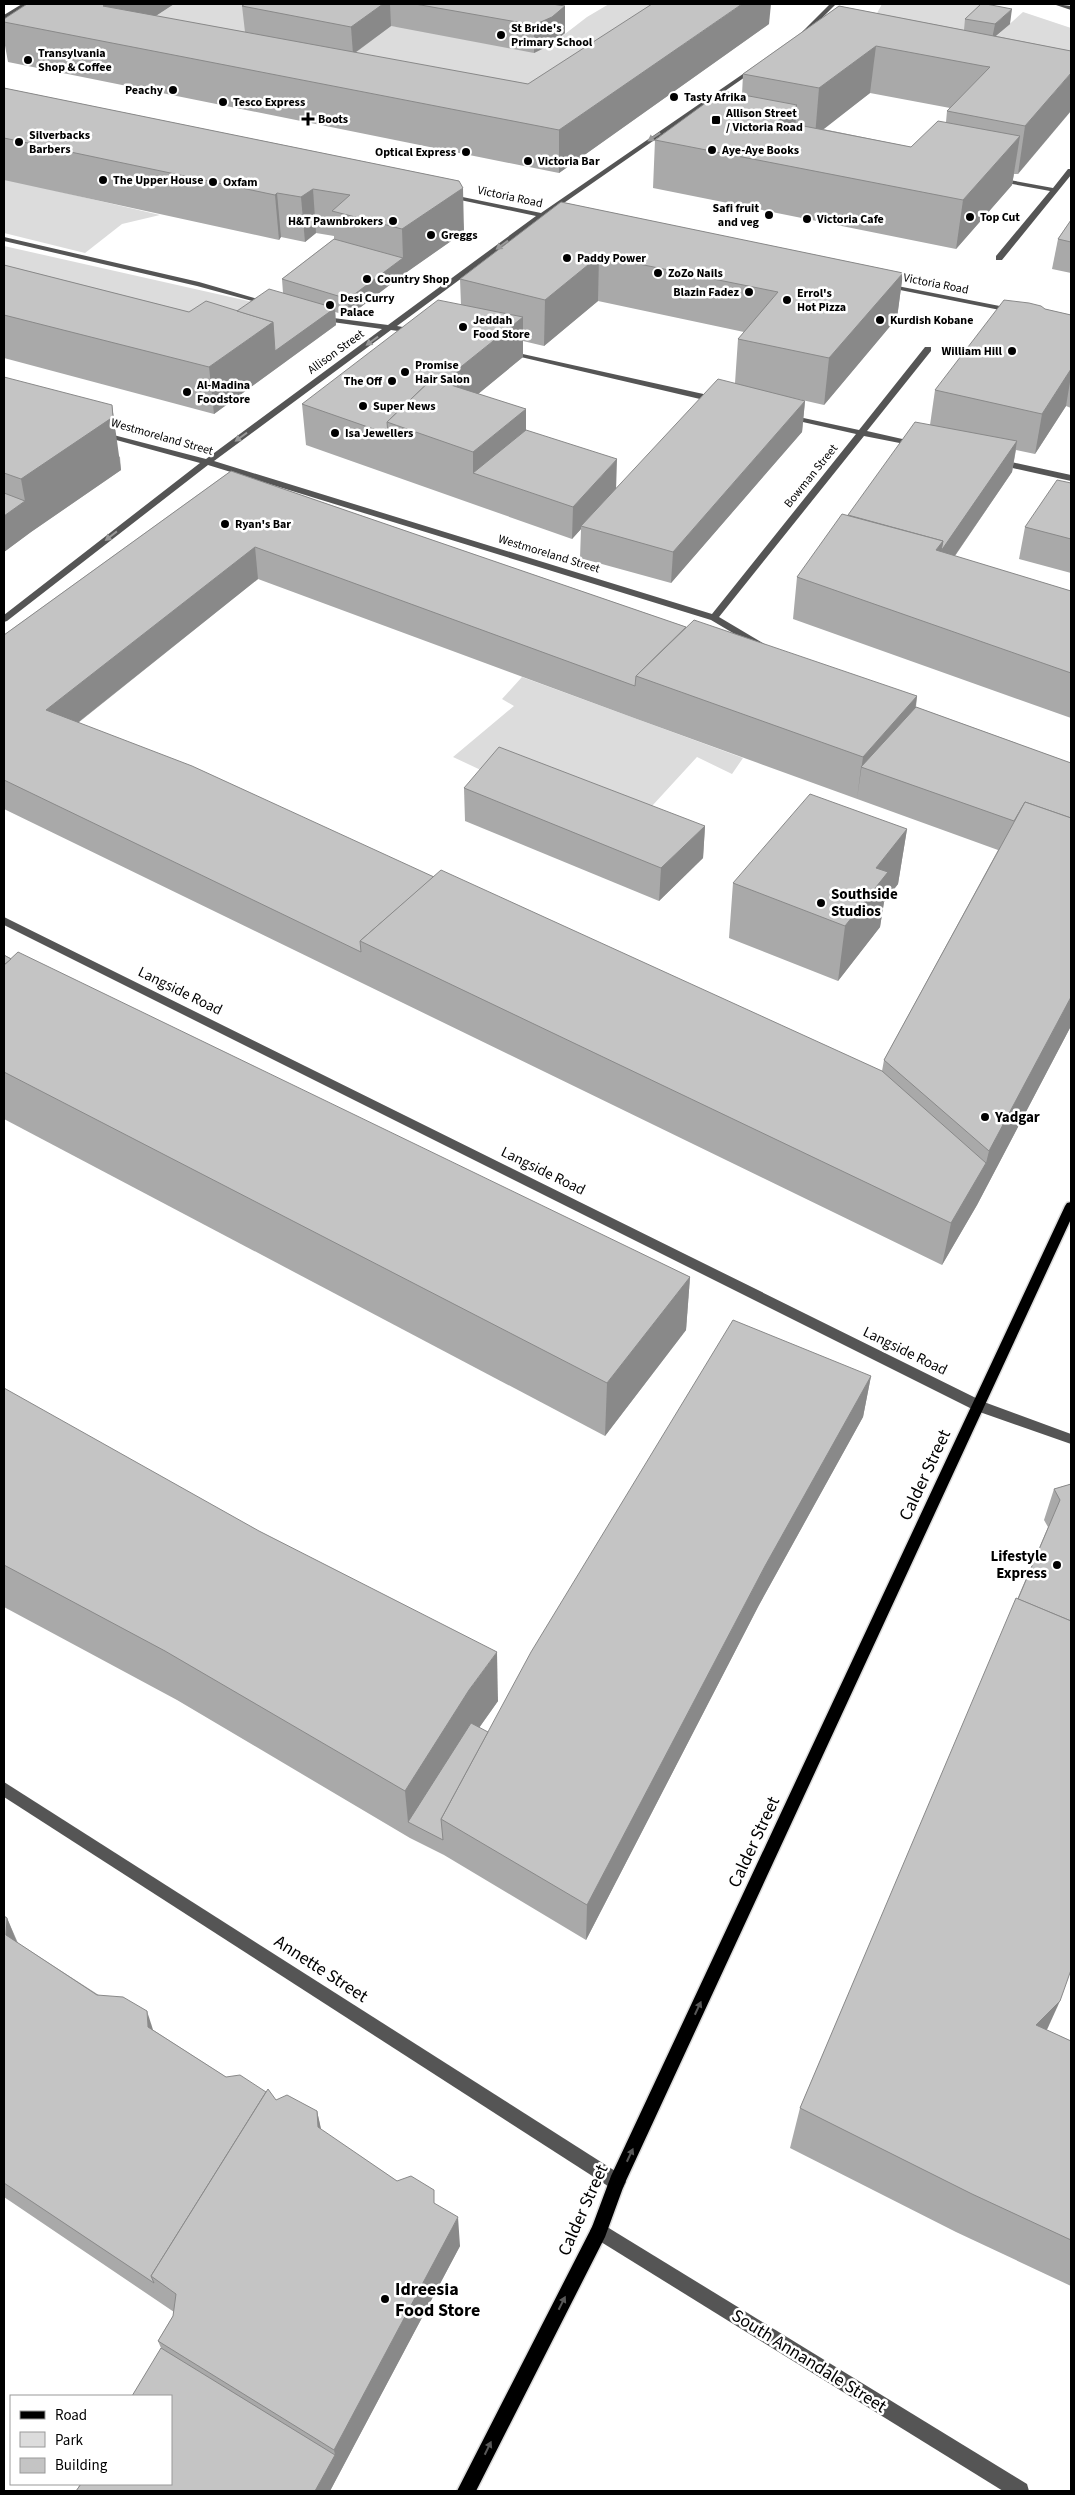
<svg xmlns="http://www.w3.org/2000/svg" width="1075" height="2495" viewBox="0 0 1075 2495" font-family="'Source Sans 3',sans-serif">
  <rect width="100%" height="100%" fill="#fff"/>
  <g fill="#dcdcdc">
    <path d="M174 4H285L391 26 552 44 587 17 609 4H688L528 127 112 45Z"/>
    <path d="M882 4H994L952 44 869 28Z"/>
    <path d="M1023 12 1071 28V67L983 48Z"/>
    <path d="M4 179 18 182 160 215 122 224 85 253 4 233Z"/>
    <path d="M4 246 271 306 194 358 4 308Z"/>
    <path d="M522 677 743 758 732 774 697 757 630 830 500 779 453 757 514 706 502 699Z"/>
  </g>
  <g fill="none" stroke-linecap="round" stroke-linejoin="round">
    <defs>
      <path id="major" d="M1071 1202V1219L624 2185 605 2237 476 2491H457L592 2227 611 2176 1065 1206 1067 1203Z"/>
    </defs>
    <use href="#major" stroke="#dbdbdb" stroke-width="3"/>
    <g fill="#555" fill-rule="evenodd">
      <path d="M22 4H29L4 20V15Z"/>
      <path d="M830 4H836L803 37H799V35Z"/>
      <path d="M1055 4 1071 6V10L1056 5Z"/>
      <path d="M756 65 759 67 758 68 548 214 562 217V221L543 218 397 326 420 330V334L391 330 214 461 712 614 856 434 785 418V414L859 430 925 347H931V351L867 431 920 443V447L864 436 719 617 766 645V649H760L711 620 208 465 7 621 4 622V615L200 463 98 435V431L206 459 382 329 318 320V316L388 325 536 216 446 197H443V193L541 213Z"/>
      <path d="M1068 169H1071V175L1002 260H996V256L1050 191 996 181H993V177L1053 188Z"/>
      <path d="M4 237 199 282 275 304 271 306 197 286 4 241Z"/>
      <path d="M882 283 1015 309 1019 311 1015 313 885 287 881 285Z"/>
      <path d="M505 350 717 397 721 400 717 403 508 354 504 352Z"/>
      <path d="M998 459 1071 475V481L995 464 994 462Z"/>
      <path d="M4 917 984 1402 1071 1434V1444L974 1410 4 925Z"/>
      <path d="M4 1782 623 2176 626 2182 623 2188 617 2191 611 2188 4 1797Z"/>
      <path d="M599 2222 1027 2484 1029 2491H1003L593 2237 590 2231 593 2225Z"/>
    </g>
    <use href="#major" fill="#000" fill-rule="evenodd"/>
  </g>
  <g fill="#a9a9a9" fill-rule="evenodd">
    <path d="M27 4H174L155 16 245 32 242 6 245 4H552L565 6V33L552 44 534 53 391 26 355 53 528 84 769 24 559 173 8 62 4 40V19Z"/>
    <path d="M839 6 964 30 965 19 1010 24 996 36 1071 51 1018 174H1014L1012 185 956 249 653 188 655 140 742 95 743 74ZM870 93 950 108 947 111 946 122 911 147 823 129Z"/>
    <path d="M4 88 459 181 464 232 404 274 349 316 335 312 336 325 214 414 4 358V265L189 312 237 311 283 293 282 279 334 239V236L316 233 305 242 281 237 279 240 4 180Z"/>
    <path d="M561 202 903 273 897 318 824 405 789 397 805 401 802 432 671 583 580 558 581 529 572 539 306 445 302 404 461 305 460 279ZM598 301 744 332 738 339 735 383 616 489 526 430V409L478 394 523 357V341L544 346Z"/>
    <path d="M1071 220V273L1052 269 1058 239Z"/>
    <path d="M1045 309 1071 315V408L1066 406 1035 454 1016 450 1012 472 955 556 1071 591V718L793 619 797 577 848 515 930 425 935 390Z"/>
    <path d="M4 377 120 457 121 470 31 532 4 552Z"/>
    <path d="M231 471 686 627 917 696 916 707 1071 763V1026L977 1205 942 1265 4 809V635ZM258 579 634 718 998 850 884 1060 882 1071 78 723Z"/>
    <path d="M1071 483V573L1019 559 1025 527Z"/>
    <path d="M464 788 705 826 703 858 659 901 465 821Z"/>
    <path d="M907 829 898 884 884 902 880 927 838 981 729 938 733 883Z"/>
    <path d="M4 955 690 1277 686 1330 605 1436 4 1119Z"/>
    <path d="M871 1376 863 1417 759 1605 586 1940 444 1855 410 1838 177 1700 4 1607V1388L498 1701 479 1728 488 1732Z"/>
    <path d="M1071 1484 1047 2030 1071 2041V2286L956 2232 790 2148 800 2108 1048 1527 1044 1520 1054 1489Z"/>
    <path d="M4 1916 7 1918 18 1943 226 2077 276 2100 317 2111 321 2130 397 2181 435 2204 460 2246 330 2491H76L161 2348 158 2341 173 2316 174 2312 4 2197Z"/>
  </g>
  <g fill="#898989">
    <path d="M107 4H174L115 43 103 6Z"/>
    <path d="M383 4H390L391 26 353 54 351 27Z"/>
    <path d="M742 4H771L769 24 559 173V130Z"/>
    <path d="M565 6V33L552 44 534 53V25Z"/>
    <path d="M1012 9 1010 24 992 39 995 24Z"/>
    <path d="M876 46 870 93 815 136 819 88Z"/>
    <path d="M1071 73V111L1018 174 1025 126Z"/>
    <path d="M797 105 793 153 778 121Z"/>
    <path d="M1020 136 1012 185 956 249 963 200Z"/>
    <path d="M463 188 464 232 404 274 349 316 348 299 403 258 402 229Z"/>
    <path d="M313 189 316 233 305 242 301 197Z"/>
    <path d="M277 193 281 237 279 240 275 195Z"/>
    <path d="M599 256 598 301 544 346 545 300Z"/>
    <path d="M903 273 897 318 824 405 829 358Z"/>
    <path d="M335 308 336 325 214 414 209 367 273 322Z"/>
    <path d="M523 317V357L433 431 432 390Z"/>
    <path d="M1071 369V376L1066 406 1035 454 1042 414Z"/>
    <path d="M805 401 802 432 671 583 673 552Z"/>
    <path d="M112 405 121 470 31 532 4 552V516L25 501 21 479Z"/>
    <path d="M526 409V461L473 473V452Z"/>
    <path d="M1017 441 1012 472 936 583V550Z"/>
    <path d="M617 459 616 491 581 526V529L572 539 573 507Z"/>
    <path d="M255 547 258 579 52 743 46 710Z"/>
    <path d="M917 696 911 739 861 767 857 799 863 757Z"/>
    <path d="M705 826 703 858 659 901 661 868Z"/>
    <path d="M907 829 898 884 884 902 880 927 838 981 845 926 876 868Z"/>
    <path d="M1071 997V1026L977 1205 942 1265 951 1223 986 1163 989 1151Z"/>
    <path d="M690 1277 686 1330 605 1436 607 1383Z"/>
    <path d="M871 1376 863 1417 759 1605 586 1940 587 1905 765 1566Z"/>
    <path d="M497 1652 498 1701 471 1739 408 1822 405 1791 469 1690Z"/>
    <path d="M7 1918 18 1945 6 1935Z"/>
    <path d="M1060 2001 1041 2043 1036 2025Z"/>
    <path d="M147 2011 155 2036 148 2027Z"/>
    <path d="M317 2111 324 2142 318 2127Z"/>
    <path d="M458 2217 460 2246 330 2491H315L335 2455 334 2450Z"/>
  </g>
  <g fill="#c4c4c4" stroke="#898989">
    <path d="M27 4H107L103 6 528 84 652 4H742L559 130 4 22V19Z"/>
    <path d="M245 4H383L351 27 242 6Z"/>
    <path d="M415 4H552L565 6 552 17 534 25Z"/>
    <path d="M981 4H986L1012 9 995 24 965 19Z"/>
    <path d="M839 6 1071 51V73L1025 126 947 111 990 67 983 66 876 46 819 88 743 74Z"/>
    <path d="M4 88 459 181 463 188 402 229 332 211 350 195 313 189 301 197 277 193 275 195 4 138Z"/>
    <path d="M722 91 797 105 778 121 911 147 938 121 1020 136 963 200 655 140Z"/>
    <path d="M561 202 903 273 829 358 738 339 778 292 599 256 545 300 460 279Z"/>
    <path d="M1071 220V242L1058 239Z"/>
    <path d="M334 239 403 258 348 299 282 279Z"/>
    <path d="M4 265 189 312 206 301 273 322 209 367 4 315Z"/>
    <path d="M269 289 335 308 275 351 273 322 237 311Z"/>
    <path d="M438 300 523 317 442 382 432 379 387 422 388 434 302 404Z"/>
    <path d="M1004 300 1029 303 1041 306 1045 309 1071 315V369L1042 414 935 390Z"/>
    <path d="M4 377 112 405 113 417 21 479 4 473Z"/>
    <path d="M432 379 526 409 473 452 387 422Z"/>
    <path d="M718 379 805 401 673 552 581 526Z"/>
    <path d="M915 422 1017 441 941 551 943 541 848 515Z"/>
    <path d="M526 430 617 459 573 507 473 473Z"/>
    <path d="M231 471 686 627 636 676 635 686 255 547 46 710 192 766 434 877 360 941 361 952 4 780V635Z"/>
    <path d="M1057 480 1071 483V539L1025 527Z"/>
    <path d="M4 493 25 501 4 516Z"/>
    <path d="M842 514 943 541 936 550 1071 591V673L797 577Z"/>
    <path d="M694 620 917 696 863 757 636 676Z"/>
    <path d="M916 707 1071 763V818L1025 802 1014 821 861 767Z"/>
    <path d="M499 747 705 826 661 868 464 788Z"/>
    <path d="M810 794 907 829 876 868 888 872 845 926 733 883Z"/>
    <path d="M1025 802 1071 818V997L989 1151 884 1060Z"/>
    <path d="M441 870 882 1071 986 1163 951 1223 360 941Z"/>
    <path d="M18 952 690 1277 607 1383 4 1072V965Z"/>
    <path d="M4 955 11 959 4 965Z"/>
    <path d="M733 1320 871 1376 765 1566 587 1905 441 1819 531 1652Z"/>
    <path d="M4 1388 259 1531 497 1652 469 1690 405 1791 165 1651 4 1565Z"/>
    <path d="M1071 1484V1621L1018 1599 1060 1500 1054 1489Z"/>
    <path d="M1016 1598 1071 1621V1970L1060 2001 1036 2025 1071 2041V2240L972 2194 800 2108Z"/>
    <path d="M471 1723 488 1732 441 1819 443 1840 408 1822Z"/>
    <path d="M4 1916 7 1918 6 1935 97 1995 123 1997 147 2011 148 2027 226 2077 240 2075 266 2092 151 2276 154 2283 4 2183Z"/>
    <path d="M268 2089 276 2100 287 2095 317 2111 318 2127 397 2181 411 2176 434 2190V2203L458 2217 334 2450 158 2341 173 2316 176 2294 151 2276Z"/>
    <path d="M161 2348 335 2455 315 2491H76L81 2484H171V2396H132Z"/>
  </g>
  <defs><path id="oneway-solid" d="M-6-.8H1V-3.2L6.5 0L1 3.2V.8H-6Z" transform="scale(1.25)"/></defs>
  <g fill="#999">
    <use href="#oneway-solid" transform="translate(654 137) rotate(146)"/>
    <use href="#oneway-solid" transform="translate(502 245) rotate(144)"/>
    <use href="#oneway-solid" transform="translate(372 341) rotate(144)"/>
    <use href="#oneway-solid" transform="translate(241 437) rotate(144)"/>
    <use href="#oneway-solid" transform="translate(111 536) rotate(142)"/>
  </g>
  <g fill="#595959">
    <use href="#oneway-solid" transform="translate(698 2008) rotate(-65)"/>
    <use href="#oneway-solid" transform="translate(630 2155) rotate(-65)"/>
    <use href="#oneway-solid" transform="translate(562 2303) rotate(-63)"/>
    <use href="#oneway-solid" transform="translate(488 2448) rotate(-64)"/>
  </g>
  <g fill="#000" stroke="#fff" stroke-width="2">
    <circle cx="501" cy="35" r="5"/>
    <circle cx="28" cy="60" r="5"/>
    <circle cx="173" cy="90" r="5"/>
    <circle cx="674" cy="97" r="5"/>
    <circle cx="223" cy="102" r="5"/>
    <path d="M305.5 111.5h5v5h5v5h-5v5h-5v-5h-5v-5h5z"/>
    <rect x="711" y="115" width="10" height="10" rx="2.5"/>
    <circle cx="19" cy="142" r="5"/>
    <circle cx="712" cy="150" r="5"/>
    <circle cx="466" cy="152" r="5"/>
    <circle cx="528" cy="161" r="5"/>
    <circle cx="103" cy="180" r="5"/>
    <circle cx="213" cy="182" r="5"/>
    <circle cx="769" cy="215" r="5"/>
    <circle cx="970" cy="217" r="5"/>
    <circle cx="807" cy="219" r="5"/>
    <circle cx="393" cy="221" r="5"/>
    <circle cx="431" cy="235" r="5"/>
    <circle cx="567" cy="258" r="5"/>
    <circle cx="658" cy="273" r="5"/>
    <circle cx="367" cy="279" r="5"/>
    <circle cx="749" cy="292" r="5"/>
    <circle cx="787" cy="300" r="5"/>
    <circle cx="330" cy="305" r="5"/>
    <circle cx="880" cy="320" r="5"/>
    <circle cx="463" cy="327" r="5"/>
    <circle cx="1012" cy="351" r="5"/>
    <circle cx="405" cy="372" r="5"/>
    <circle cx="392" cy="381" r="5"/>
    <circle cx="187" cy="392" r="5"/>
    <circle cx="363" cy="406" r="5"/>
    <circle cx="335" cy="433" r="5"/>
    <circle cx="225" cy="524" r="5"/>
    <circle cx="821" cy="903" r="5"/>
    <circle cx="985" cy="1117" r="5"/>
    <circle cx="1057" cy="1565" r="5"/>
    <circle cx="385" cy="2299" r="5"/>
  </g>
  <g text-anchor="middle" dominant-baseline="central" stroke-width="5" stroke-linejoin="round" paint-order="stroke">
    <g font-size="12" font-weight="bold" fill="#000" stroke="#fff" text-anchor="start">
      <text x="511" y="28">St Bride's<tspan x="511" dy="14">Primary School</tspan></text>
      <text x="38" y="53">Transylvania<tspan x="38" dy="14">Shop &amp; Coffee</tspan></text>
      <text x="163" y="90" text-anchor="end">Peachy</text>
      <text x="684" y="97">Tasty Afrika</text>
      <text x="233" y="102">Tesco Express</text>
      <text x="726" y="113">Allison Street<tspan x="726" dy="14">/ Victoria Road</tspan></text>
      <text x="318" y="119">Boots</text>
      <text x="29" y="135">Silverbacks<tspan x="29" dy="14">Barbers</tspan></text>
      <text x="722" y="150">Aye-Aye Books</text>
      <text x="456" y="152" text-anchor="end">Optical Express</text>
      <text x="538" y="161">Victoria Bar</text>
      <text x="113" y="180">The Upper House</text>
      <text x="223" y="182">Oxfam</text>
      <text x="759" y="208" text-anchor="end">Safi fruit<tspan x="759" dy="14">and veg</tspan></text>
      <text x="980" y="217">Top Cut</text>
      <text x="817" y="219">Victoria Cafe</text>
      <text x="383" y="221" text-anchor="end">H&amp;T Pawnbrokers</text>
      <text x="441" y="235">Greggs</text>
      <text x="577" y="258">Paddy Power</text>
      <text x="668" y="273">ZoZo Nails</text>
      <text x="377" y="279">Country Shop</text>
      <text x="739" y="292" text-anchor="end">Blazin Fadez</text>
      <text x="797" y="293">Errol's<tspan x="797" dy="14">Hot Pizza</tspan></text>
      <text x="340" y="298">Desi Curry<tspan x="340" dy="14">Palace</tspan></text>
      <text x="473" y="320">Jeddah<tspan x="473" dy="14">Food Store</tspan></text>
      <text x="890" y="320">Kurdish Kobane</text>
      <text x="1002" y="351" text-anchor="end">William Hill</text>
      <text x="415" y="365">Promise<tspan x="415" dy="14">Hair Salon</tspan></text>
      <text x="382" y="381" text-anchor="end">The Off</text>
      <text x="197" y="385">Al-Madina<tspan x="197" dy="14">Foodstore</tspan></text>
      <text x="373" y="406">Super News</text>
      <text x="345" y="433">Isa Jewellers</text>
      <text x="235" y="524">Ryan's Bar</text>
    </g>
    <g font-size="12" fill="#000" stroke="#fff">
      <text transform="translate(510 197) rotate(12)">Victoria Road</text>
      <text transform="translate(936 284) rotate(11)">Victoria Road</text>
      <text transform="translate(336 352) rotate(-36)">Allison Street</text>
      <text transform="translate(162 437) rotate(16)">Westmoreland Street</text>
      <text transform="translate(811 476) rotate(-51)">Bowman Street</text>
      <text transform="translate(549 554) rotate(17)">Westmoreland Street</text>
    </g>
    <g font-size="15" font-weight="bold" fill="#000" stroke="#fff" text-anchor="start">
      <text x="831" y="894">Southside<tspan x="831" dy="17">Studios</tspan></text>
      <text x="995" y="1117">Yadgar</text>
      <text x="1047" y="1556" text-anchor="end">Lifestyle<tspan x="1047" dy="17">Express</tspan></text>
    </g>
    <g font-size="15" fill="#000" stroke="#fff">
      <text transform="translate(180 991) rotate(26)">Langside Road</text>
      <text transform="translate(543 1171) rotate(26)">Langside Road</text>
      <text transform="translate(905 1351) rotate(26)">Langside Road</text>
    </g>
    <g font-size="18" fill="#000" stroke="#fff">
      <text transform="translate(925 1475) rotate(-65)">Calder Street</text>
      <text transform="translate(754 1842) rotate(-65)">Calder Street</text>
      <text transform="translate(321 1969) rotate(33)">Annette Street</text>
      <text transform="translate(583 2210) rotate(-66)">Calder Street</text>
      <text transform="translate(809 2361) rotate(32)">South Annandale Street</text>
    </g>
    <g font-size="18" font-weight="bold" fill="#000" stroke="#fff" text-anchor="start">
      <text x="395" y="2289">Idreesia<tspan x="395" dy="21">Food Store</tspan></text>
    </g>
  </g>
  <rect width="1075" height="2495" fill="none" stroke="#000000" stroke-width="10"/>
  <rect x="10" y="2395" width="162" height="90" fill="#ffffff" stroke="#999999"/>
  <rect x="20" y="2411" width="25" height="8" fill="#000000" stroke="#999999"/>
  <text x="55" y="2420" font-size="15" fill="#000000">Road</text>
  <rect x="20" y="2432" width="25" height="15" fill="#dcdcdc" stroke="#999999"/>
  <text x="55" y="2445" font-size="15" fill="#000000">Park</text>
  <rect x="20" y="2458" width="25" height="15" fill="#c4c4c4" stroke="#999999"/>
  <text x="55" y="2470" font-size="15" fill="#000000">Building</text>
</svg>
